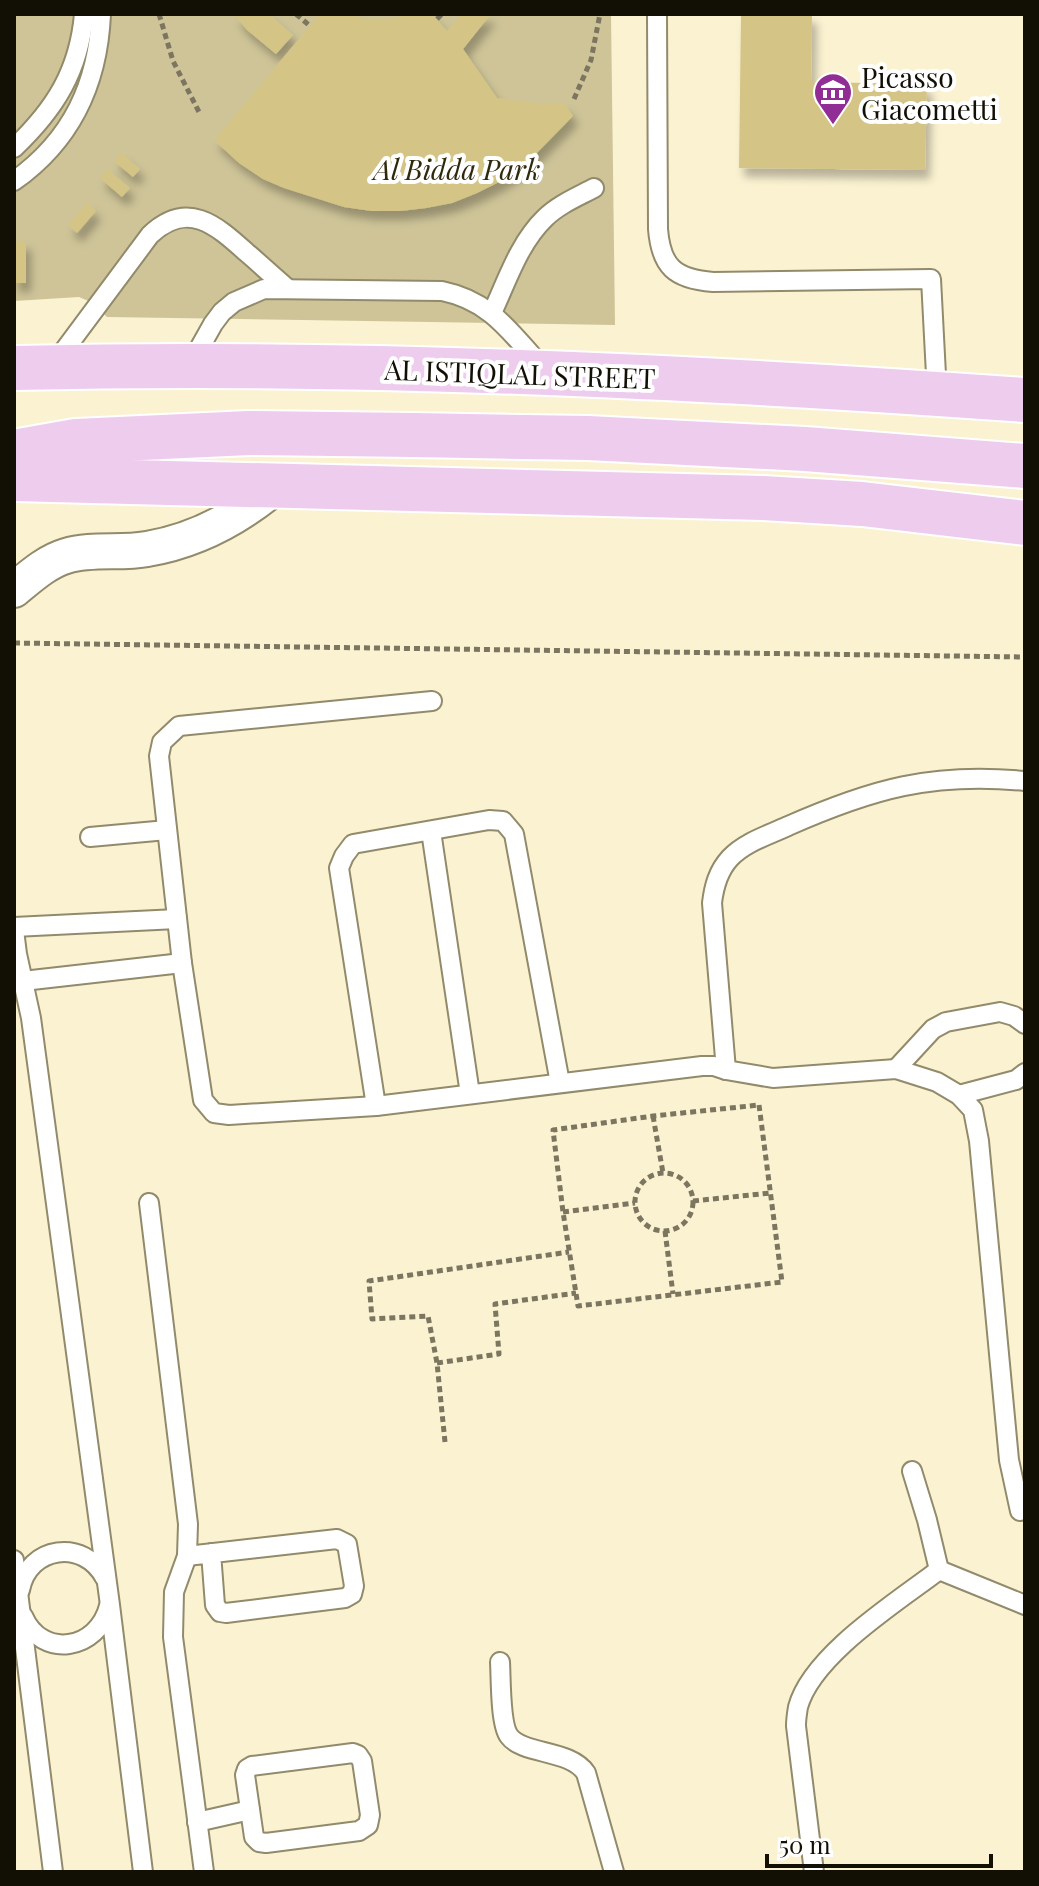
<svg xmlns="http://www.w3.org/2000/svg" width="1039" height="1886" viewBox="0 0 1039 1886" font-family="'Playfair Display',serif">
  <defs>
    <filter id="shadow"><feDropShadow dx="5" dy="9" stdDeviation="4" flood-color="#0004"/></filter>
  </defs>
  <rect width="100%" height="100%" fill="#fbf2d1"/>
  <path fill="#cec498" d="M14 14H611L615 325 107 317 93 303 79 297 14 301Z"/>
  <g fill="#d4c586" filter="url(#shadow)">
    <path d="M234 14H269L293 35 276 54 247 30Z"/>
    <path d="M320 14H349L360 18 374 20H389L410 14H432L447 31 462 14H491L463 49 497 98 534 103 565 104 573 116 524 166 501 181 477 193 452 203 426 208 400 211H372L344 207 284 188 263 179 239 163 214 140Z"/>
    <path d="M741 14H812L811 82 927 84 925 170 739 168Z"/>
    <path d="M121 153 140 169 133 177 114 161Z"/>
    <path d="M107 169 130 188 122 197 100 178Z"/>
    <path d="M87 203 96 211 77 233 68 225Z"/>
    <rect x="14" y="241" width="12" height="42"/>
  </g>
  <g fill="none" stroke-linecap="round" stroke-linejoin="round">
    <defs>
      <g id="lane">
        <path d="M657 14 658 229C661 267 675 279 713 282L931 279 937 394"/>
        <path d="M14 148C55 109 79 71 84 14"/>
        <path d="M14 181C72 140 98 84 101 14"/>
        <path d="M492 313C507 281 519 243 545 218 558 205 577 197 594 188"/>
        <path d="M54 364 150 235C187 200 215 224 246 252 260 264 274 277 288 289"/>
        <path d="M190 365 213 324 222 312 234 302 264 289 442 291C491 301 510 332 543 368"/>
        <path d="M432 701 179 726 162 742 159 756 182 963 203 1100 214 1113 229 1115 376 1106 702 1066H714L726 1070 773 1078 896 1069 937 1082 959 1095 973 1110 979 1141 1009 1460 1020 1511"/>
        <path d="M431 831 470 1094"/>
        <path d="M90 837 167 830"/>
        <path d="M14 927 177 919"/>
        <path d="M14 930 17 954 31 1018 110 1605 143 1872"/>
        <path d="M23 981 182 963"/>
        <path d="M896 1069 933 1029 946 1022 1000 1012 1014 1016 1025 1024"/>
        <path d="M726 1070 712 903C714 886 718 871 730 858 745 842 769 835 788 826 872 789 932 772 1025 781"/>
        <path d="M959 1095 1016 1080 1025 1073"/>
        <path d="M376 1106 339 868 344 856 353 844 489 820 503 821 514 834 560 1083"/>
        <path d="M149 1203 188 1524 187 1556 174 1592 173 1637 204 1872"/>
        <path d="M912 1471 927 1520 939 1570"/>
        <path d="M187 1556 337 1539 347 1544 354 1586 352 1594 345 1598 226 1613 220 1612 215 1605 211 1553"/>
        <path d="M14 1560 53 1872"/>
        <path d="M939 1570 1025 1605"/>
        <path d="M20 1590C28 1546 84 1538 105 1578"/>
        <path d="M23 1616C42 1660 98 1650 109 1606"/>
        <path d="M500 1662C501 1678 500 1724 509 1736 523 1755 570 1749 586 1773L614 1872"/>
        <path d="M353 1753 358 1755 362 1761 370 1815 368 1825 359 1831 266 1843 259 1842 254 1837 245 1775 247 1769 252 1766Z"/>
        <path d="M197 1822 250 1810"/>
        <path d="M814 1872 796 1726C796 1720 797 1713 798 1707 812 1655 897 1602 939 1570"/>
      </g>
      <path id="street" d="M14 590C30 577 46 562 66 556 92 548 121 554 147 549 195 541 238 518 275 487"/>
      <g id="primary">
        <path d="M14 368C351 360 689 376 1025 400"/>
        <path d="M14 452 76 441 249 433 413 435 588 438 805 449 1025 466"/>
        <path d="M14 479 763 498 862 504 1025 523"/>
      </g>
    </defs>
    <use href="#lane" stroke="#918a6b" stroke-width="22"/>
    <use href="#street" stroke="#918a6b" stroke-width="38"/>
    <use href="#primary" stroke="#fff" stroke-width="48"/>
    <g stroke="#7c7661" stroke-width="5" stroke-dasharray="6 4" stroke-linecap="butt">
      <path d="M159 14 173 61 199 112"/>
      <path d="M296 14 310 26"/>
      <path d="M437 19 442 14"/>
      <path d="M574 99 591 60 600 14"/>
      <path d="M14 643 1025 657"/>
      <path d="M759 1105 782 1282 578 1306 563 1212 553 1130 653 1116Z"/>
      <path d="M653 1116 663 1173"/>
      <circle cx="664" cy="1202" r="29"/>
      <path d="M693 1201 770 1193"/>
      <path d="M563 1212 635 1203"/>
      <path d="M665 1231 673 1294"/>
      <path d="M437 1363 499 1354 495 1304 576 1293"/>
      <path d="M445 1442 437 1363 428 1316 372 1319 369 1281 569 1252"/>
    </g>
    <use href="#lane" stroke="#fff" stroke-width="18"/>
    <use href="#street" stroke="#fff" stroke-width="34"/>
    <use href="#primary" stroke="#ece" stroke-width="44"/>
  </g>
  <defs>
    <symbol id="museum-pin" viewBox="-11 -11 22 30"><path d="M0 17L-7.5 6A9.5 9.5 0 1 1 7.5 6Z" fill="#912e95" stroke="#fff"/><path d="M0-6L6-3V-2H-6V-3ZM-5-1h2V3h-2ZM-1-1h2V3h-2ZM3-1h2V3H3ZM-6 4H6V6H-6Z" fill="#fff"/></symbol>
  </defs>
  <g fill-rule="evenodd">
    <use href="#museum-pin" x="811" y="70" width="44" height="60"/>
  </g>
  <g text-anchor="middle" dominant-baseline="central" stroke-width="8" stroke-linejoin="round" paint-order="stroke">
    <g font-size="28" fill="#120f04" stroke="#fff" text-anchor="start">
      <text x="861" y="76">Picasso<tspan x="861" dy="32">Giacometti</tspan></text>
    </g>
    <g font-size="28" font-style="italic" fill="#30290c" stroke="#fff">
      <text x="457" y="168">Al Bidda Park</text>
    </g>
    <g font-size="28" fill="#120f04" stroke="#fff">
      <text transform="translate(520 373) rotate(2)">AL ISTIQLAL STREET</text>
    </g>
  </g>
  <rect width="1039" height="1886" fill="none" stroke="#120f04" stroke-width="32"/>
  <path d="M767 1854v12h224v-12" fill="none" stroke="#120f04" stroke-width="4"/>
  <text x="779" y="1854" font-size="24" fill="#120f04" stroke="#ffffff" stroke-width="6" paint-order="stroke">50 m</text>
</svg>
